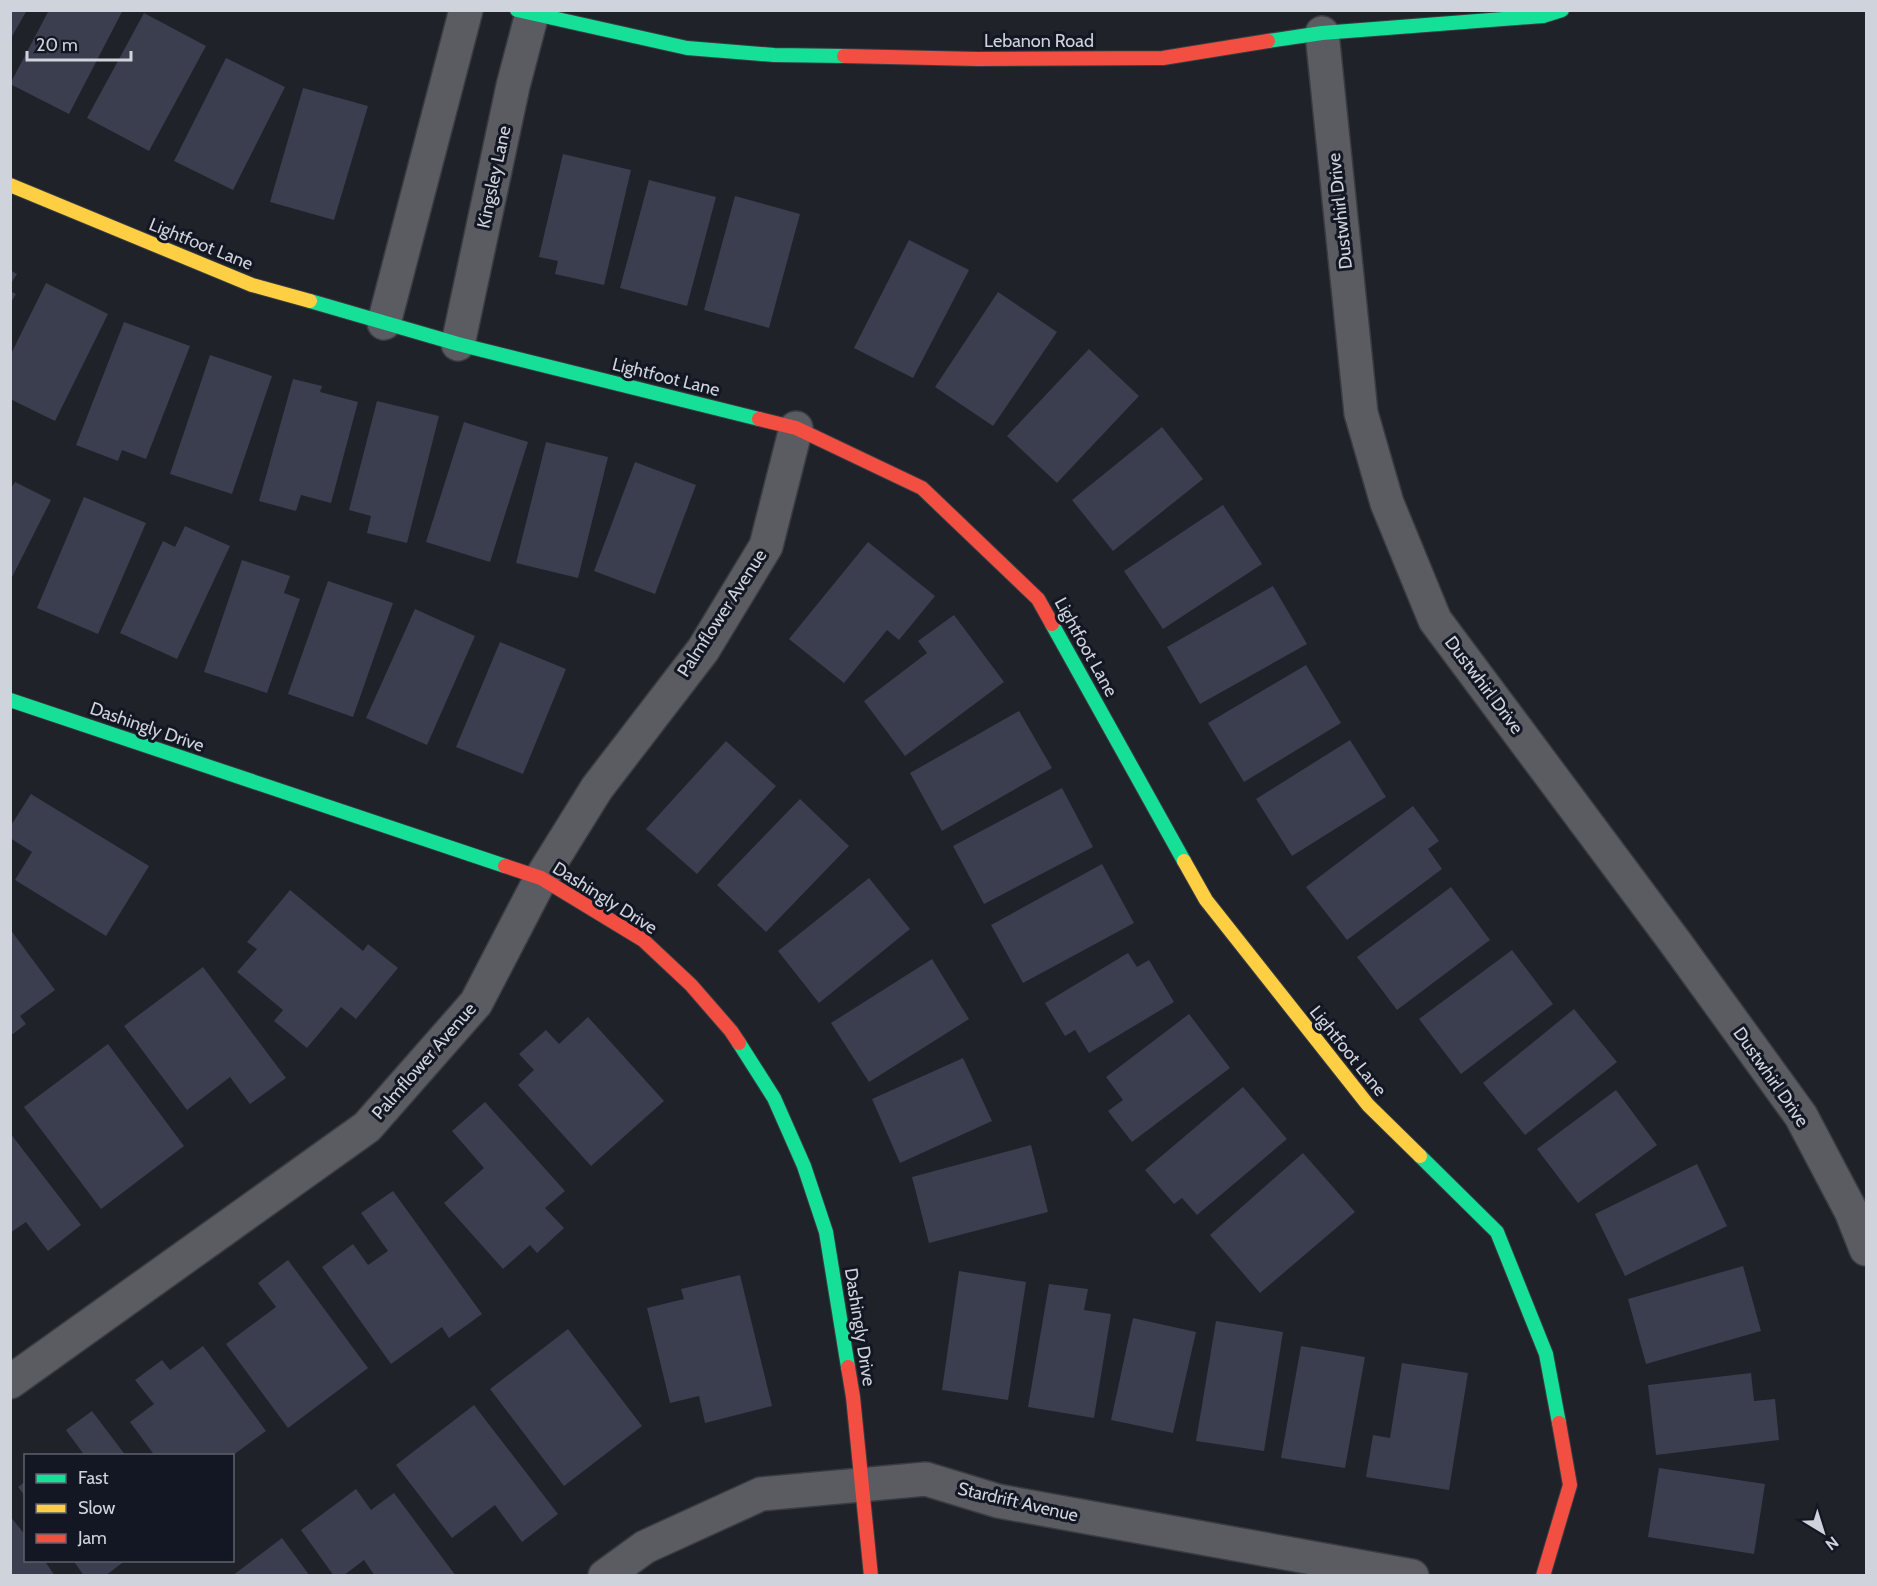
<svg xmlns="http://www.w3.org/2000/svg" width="1877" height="1586" viewBox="0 0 1877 1586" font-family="Cabin,sans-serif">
  <rect width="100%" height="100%" fill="#1f2229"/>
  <g fill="#3a3e4f">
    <path d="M10 10H27L10 40Z"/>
    <path d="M49 10H123L69 114 10 84Z"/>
    <path d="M144 13 206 46 149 151 87 118Z"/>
    <path d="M226 58 285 87 233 190 174 161Z"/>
    <path d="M303 88 368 106 334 220 270 202Z"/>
    <path d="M563 154 631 170 604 285 555 274 558 261 539 257Z"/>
    <path d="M649 180 716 197 687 306 620 288Z"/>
    <path d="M735 196 800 214 769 328 704 310Z"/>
    <path d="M909 240 969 270 913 378 854 348Z"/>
    <path d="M10 270 17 274 10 285Z"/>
    <path d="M46 283 108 314 55 421 10 399V356Z"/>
    <path d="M10 291 16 294 10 304Z"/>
    <path d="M998 292 1057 332 993 426 935 387Z"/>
    <path d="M124 322 190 346 146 459 122 450 118 461 76 445Z"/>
    <path d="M1089 349 1139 396 1057 483 1007 436Z"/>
    <path d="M210 355 272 376 232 494 170 474Z"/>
    <path d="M293 379 322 386 320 392 358 402 331 503 301 495 296 511 259 501Z"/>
    <path d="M377 401 439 416 407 543 367 533 371 516 349 510Z"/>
    <path d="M464 422 528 442 490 562 426 542Z"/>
    <path d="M1162 427 1203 479 1113 551 1072 500Z"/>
    <path d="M546 442 608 457 578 578 516 563Z"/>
    <path d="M635 462 696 485 655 594 594 571Z"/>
    <path d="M15 482 51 500 10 581V490Z"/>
    <path d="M84 497 146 523 98 634 37 608Z"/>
    <path d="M1223 505 1262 564 1163 629 1124 571Z"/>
    <path d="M185 526 230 546 177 659 120 633 163 541 175 547Z"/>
    <path d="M868 542 935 596 899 640 887 630 844 683 789 639Z"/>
    <path d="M242 560 290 576 284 593 300 599 267 693 204 672Z"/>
    <path d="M328 581 393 603 353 717 288 694Z"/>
    <path d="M1273 586 1307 644 1200 704 1167 647Z"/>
    <path d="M415 609 475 636 427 745 366 718Z"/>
    <path d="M954 615 1004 682 905 756 864 701 927 653 918 641Z"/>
    <path d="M500 642 566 669 523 774 456 747Z"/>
    <path d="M1306 665 1341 723 1244 782 1208 723Z"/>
    <path d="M1019 711 1052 768 942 831 910 773Z"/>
    <path d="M1350 740 1386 797 1292 856 1256 799Z"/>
    <path d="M726 741 776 786 697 874 646 829Z"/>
    <path d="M1062 788 1093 847 984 904 953 846Z"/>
    <path d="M31 794 149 866 106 936 15 880 32 852 10 838V827Z"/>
    <path d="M800 799 849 846 766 932 717 885Z"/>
    <path d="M1413 806 1439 841 1428 849 1442 869 1347 940 1306 887Z"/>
    <path d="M1102 864 1134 923 1023 983 991 925Z"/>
    <path d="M869 878 910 929 819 1003 778 951Z"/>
    <path d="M1451 887 1490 940 1397 1010 1357 957Z"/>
    <path d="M290 890 363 951 368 944 398 968 356 1019 341 1007 307 1048 274 1021 283 1010 237 972 257 949 247 942Z"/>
    <path d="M10 929 55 990 20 1016 26 1024 13 1034 10 1031Z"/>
    <path d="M1512 950 1553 1004 1461 1074 1419 1019Z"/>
    <path d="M1128 953 1137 967 1149 960 1174 1002 1089 1053 1075 1030 1065 1036 1045 1003Z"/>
    <path d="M932 959 969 1019 869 1082 831 1023Z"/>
    <path d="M203 967 286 1078 250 1104 230 1077 187 1110 124 1026Z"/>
    <path d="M1574 1009 1617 1062 1525 1135 1483 1083Z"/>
    <path d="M1189 1014 1230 1068 1132 1142 1108 1111 1123 1100 1106 1077Z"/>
    <path d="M588 1017 664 1101 591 1166 518 1085 534 1070 519 1054 546 1030 559 1044Z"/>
    <path d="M108 1044 184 1146 101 1209 24 1107Z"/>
    <path d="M963 1058 992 1121 900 1163 872 1099Z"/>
    <path d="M1243 1087 1287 1139 1197 1215 1182 1198 1174 1204 1145 1170Z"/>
    <path d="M1616 1090 1657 1145 1578 1203 1537 1149Z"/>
    <path d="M485 1102 565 1191 545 1208 564 1228 537 1253 530 1245 503 1269 444 1203 484 1168 452 1131Z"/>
    <path d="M10 1133 81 1225 48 1251 26 1222 10 1233Z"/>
    <path d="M1031 1145 1048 1212 929 1243 912 1177Z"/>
    <path d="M1303 1153 1355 1212 1260 1293 1210 1235Z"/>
    <path d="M1697 1164 1727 1226 1625 1276 1595 1214Z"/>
    <path d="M393 1191 482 1314 449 1338 442 1327 391 1364 322 1267 353 1244 368 1265 388 1251 361 1213Z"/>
    <path d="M288 1260 368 1368 288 1428 226 1344 276 1307 258 1283Z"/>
    <path d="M1743 1266 1761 1331 1646 1364 1628 1299Z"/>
    <path d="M959 1271 1026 1282 1008 1400 942 1390Z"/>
    <path d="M740 1275 772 1406 705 1423 699 1396 670 1403 647 1308 684 1299 681 1289Z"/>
    <path d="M1049 1284 1088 1289 1084 1310 1111 1314 1094 1418 1028 1407Z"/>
    <path d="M1133 1318 1196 1332 1173 1433 1111 1420Z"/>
    <path d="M1216 1321 1283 1332 1264 1451 1196 1441Z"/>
    <path d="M568 1329 642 1426 564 1486 490 1389Z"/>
    <path d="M203 1346 266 1431 232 1456H155L130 1422 154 1404 135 1380 162 1360 170 1370Z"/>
    <path d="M1301 1346 1365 1357 1345 1468 1281 1458Z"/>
    <path d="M1402 1363 1468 1373 1449 1490 1366 1477 1373 1435 1390 1438Z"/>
    <path d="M1751 1373 1754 1401 1775 1399 1779 1440 1656 1455 1648 1385Z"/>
    <path d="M474 1405 558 1514 522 1542 495 1505 452 1538 396 1465Z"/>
    <path d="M92 1411 126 1456H85L66 1430Z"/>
    <path d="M1659 1468 1765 1484 1754 1554 1648 1537Z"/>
    <path d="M26 1481V1497L18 1487Z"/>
    <path d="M356 1489 371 1510 394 1493 456 1576H375L364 1560 343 1576H334L301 1530Z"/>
    <path d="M10 1516 26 1536V1560H44L55 1576H10Z"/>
    <path d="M282 1538 310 1576H232Z"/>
    <path d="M73 1560H126L105 1576H84Z"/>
  </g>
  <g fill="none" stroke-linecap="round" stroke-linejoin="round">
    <defs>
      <g id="street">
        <path d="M1322 33 1361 413 1387 503 1435 620 1675 942 1801 1116 1851 1211 1866 1249"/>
        <path d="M384 323 466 10"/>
        <path d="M458 344 513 86 533 10"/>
        <path d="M10 1382 367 1127 476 1003 541 878 597 788 703 650 766 546 796 428"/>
        <path d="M605 1576 645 1547 761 1494 926 1479 998 1501 1412 1576"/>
      </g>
      <g id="fast">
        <path d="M517 10 687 48 774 55 844 56"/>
        <path d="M1268 41 1322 33 1543 16 1562 10"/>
        <path d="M310 301 458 344 759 419"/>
        <path d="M1052 624 1184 861"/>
        <path d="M10 700 505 866"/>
        <path d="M739 1043 774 1098 804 1166 826 1232 848 1367"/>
        <path d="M1420 1156 1497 1232 1546 1354 1559 1423"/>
      </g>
      <g id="slow">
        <path d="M10 185 252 285 310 301"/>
        <path d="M1184 861 1206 900 1368 1105 1420 1156"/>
      </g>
      <g id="jam">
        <path d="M844 56 978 59 1163 58 1268 41"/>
        <path d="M759 419 796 428 922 488 1038 599 1052 624"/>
        <path d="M505 866 541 878 643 940 691 985 731 1031 739 1043"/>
        <path d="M848 1367 853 1397 871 1576"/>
        <path d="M1543 1576 1570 1485 1559 1423"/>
      </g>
    </defs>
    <use href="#street" stroke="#393c41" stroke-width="36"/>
    <use href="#fast" stroke="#393c41" stroke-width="16"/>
    <use href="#slow" stroke="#393c41" stroke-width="16"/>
    <use href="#jam" stroke="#393c41" stroke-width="16"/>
    <use href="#street" stroke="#5a5c61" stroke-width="33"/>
    <use href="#fast" stroke="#16e098" stroke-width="14"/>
    <use href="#slow" stroke="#ffcf43" stroke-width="14"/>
    <use href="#jam" stroke="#f24e42" stroke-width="14"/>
  </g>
  <g text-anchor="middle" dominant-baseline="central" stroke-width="6" stroke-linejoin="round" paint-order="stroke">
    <g font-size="18" fill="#cfd3db" stroke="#121723">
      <text x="1039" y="41">Lebanon Road</text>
      <text transform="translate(494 177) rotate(-78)">Kingsley Lane</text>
      <text transform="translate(1340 211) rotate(-96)">Dustwhirl Drive</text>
      <text transform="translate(201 244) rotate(22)">Lightfoot Lane</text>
      <text transform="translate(666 377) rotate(14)">Lightfoot Lane</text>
      <text transform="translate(722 613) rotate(-57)">Palmflower Avenue</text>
      <text transform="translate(1086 647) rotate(61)">Lightfoot Lane</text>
      <text transform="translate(1484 685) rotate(53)">Dustwhirl Drive</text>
      <text transform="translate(147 727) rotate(19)">Dashingly Drive</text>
      <text transform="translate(605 898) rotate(32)">Dashingly Drive</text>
      <text transform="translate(1348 1051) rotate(51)">Lightfoot Lane</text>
      <text transform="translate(424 1061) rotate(-49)">Palmflower Avenue</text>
      <text transform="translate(1771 1077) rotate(55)">Dustwhirl Drive</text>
      <text transform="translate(860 1327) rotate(81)">Dashingly Drive</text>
      <text transform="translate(1018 1502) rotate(13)">Stardrift Avenue</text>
    </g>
  </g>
  <rect width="1877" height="1586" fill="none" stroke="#cfd3db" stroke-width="24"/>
  <rect x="24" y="1454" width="210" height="108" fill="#121723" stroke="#5e626d" stroke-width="1.5"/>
  <rect x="36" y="1474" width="30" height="9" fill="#16e098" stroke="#5e626d" stroke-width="1.5"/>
  <text x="78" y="1484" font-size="18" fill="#cfd3db">Fast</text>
  <rect x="36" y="1504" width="30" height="9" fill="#ffcf43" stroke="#5e626d" stroke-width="1.5"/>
  <text x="78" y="1514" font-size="18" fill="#cfd3db">Slow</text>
  <rect x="36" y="1534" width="30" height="9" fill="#f24e42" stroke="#5e626d" stroke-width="1.5"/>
  <text x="78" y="1544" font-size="18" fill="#cfd3db">Jam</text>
  <g transform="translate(1823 1532) rotate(142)" stroke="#121723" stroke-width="4.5" paint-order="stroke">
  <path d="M0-4.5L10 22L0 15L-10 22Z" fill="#cfd3db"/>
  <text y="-9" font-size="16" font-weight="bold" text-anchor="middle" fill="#cfd3db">N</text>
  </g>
  <path d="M27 51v9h104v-9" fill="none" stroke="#cfd3db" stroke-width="3"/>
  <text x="36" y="51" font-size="18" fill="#cfd3db" stroke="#121723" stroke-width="4.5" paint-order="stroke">20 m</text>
</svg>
